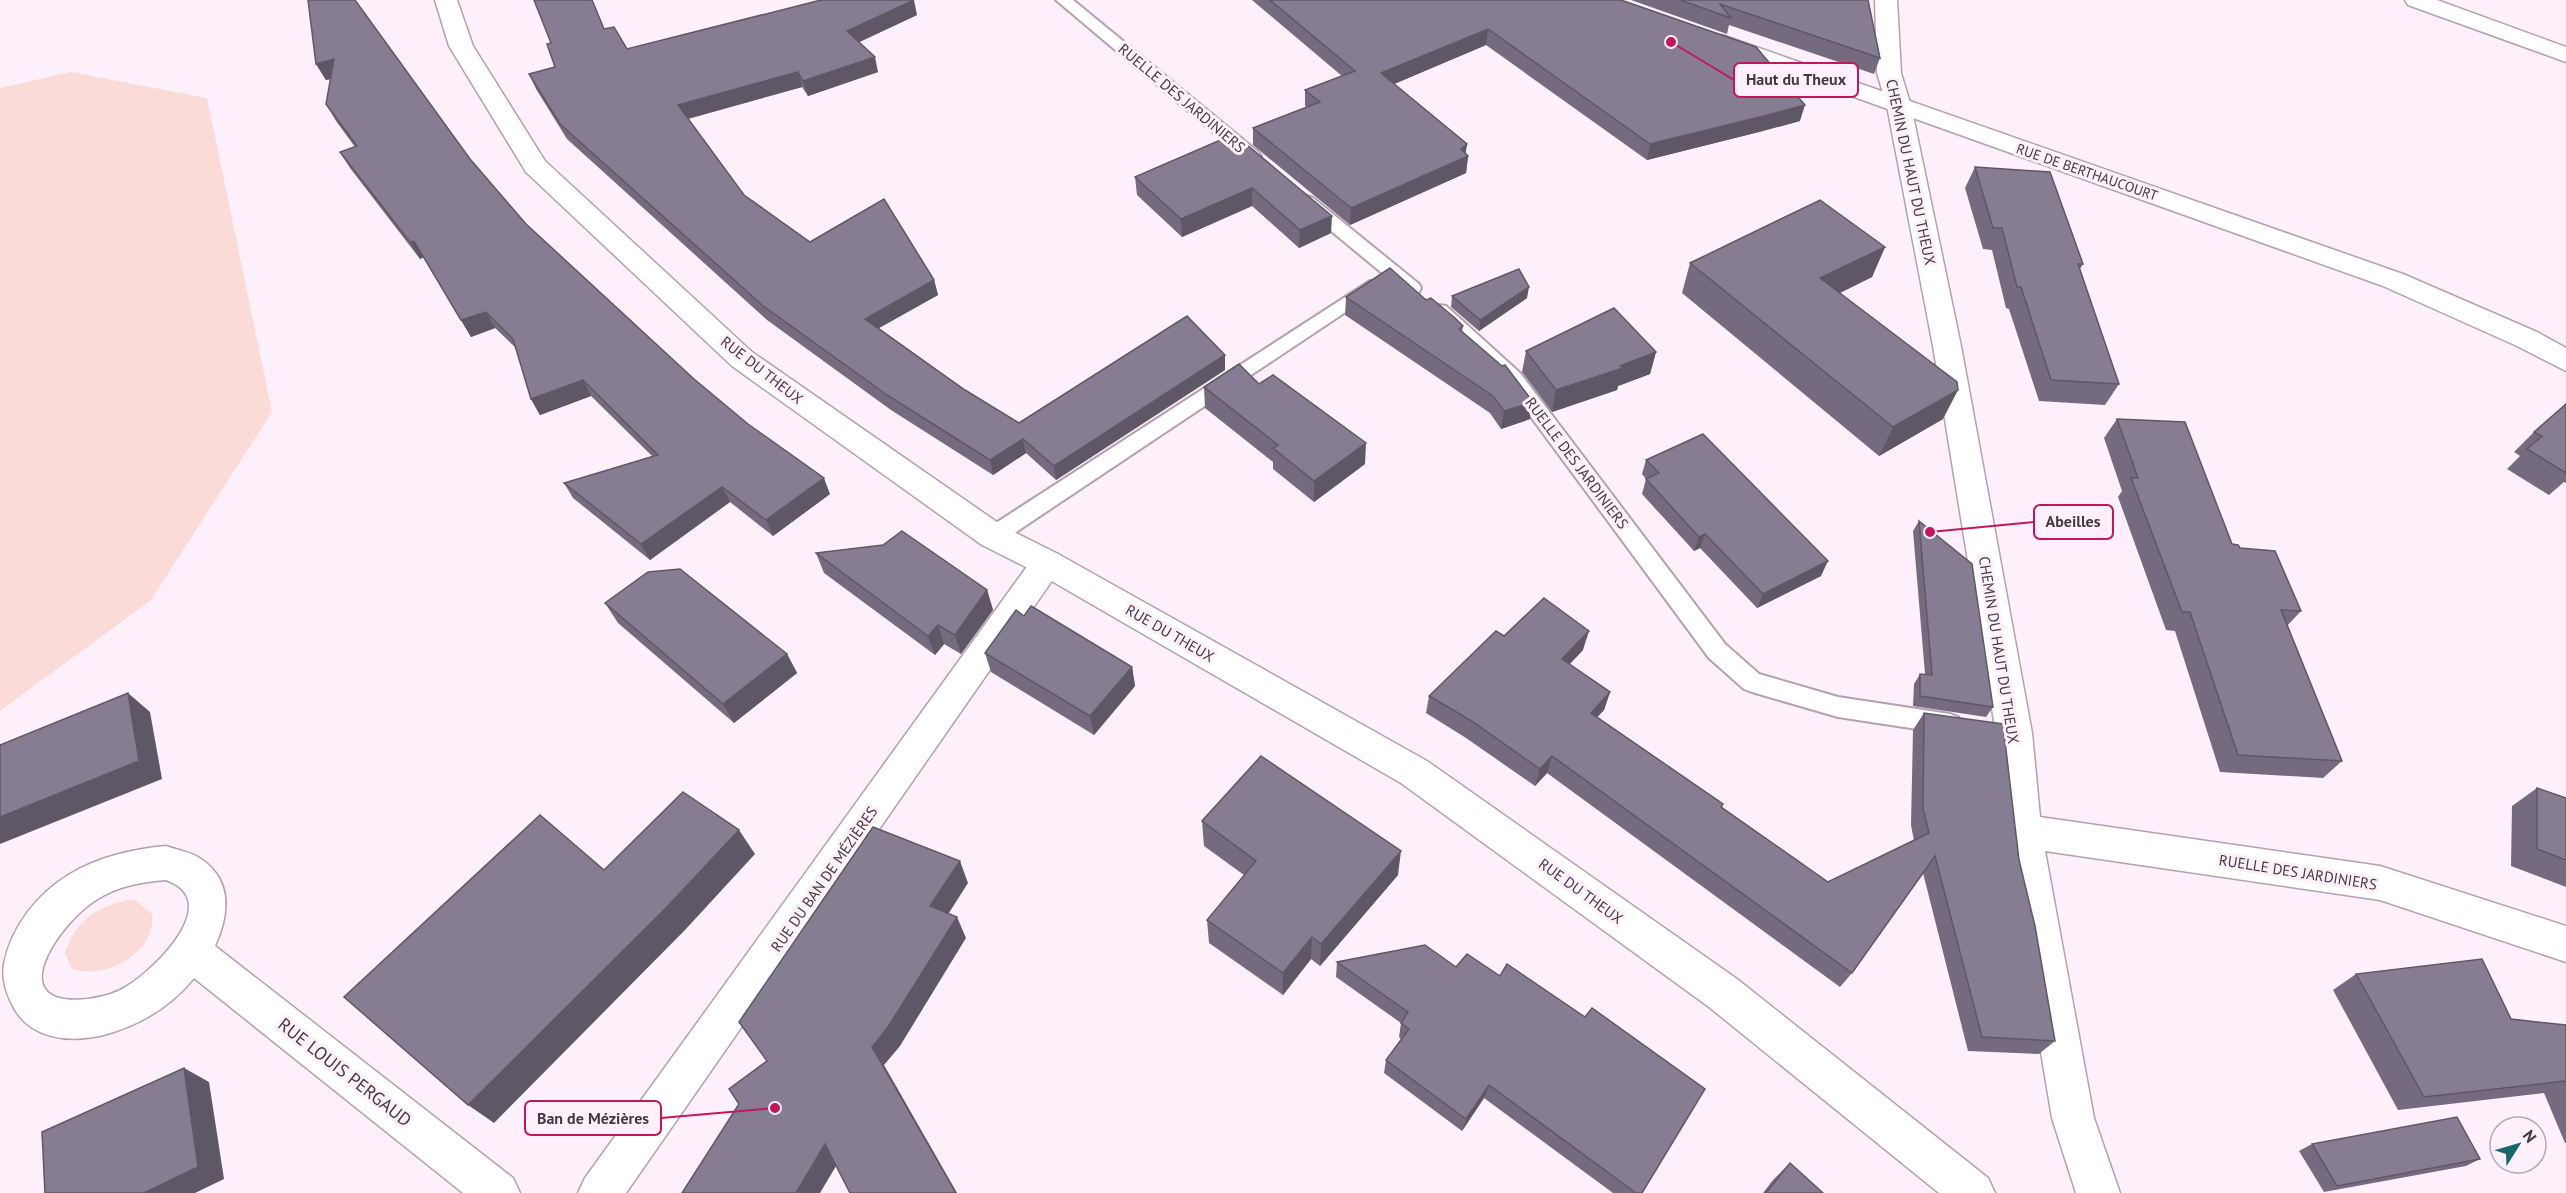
<svg xmlns="http://www.w3.org/2000/svg" width="2566" height="1193" viewBox="0 0 2566 1193" font-family="'PT Sans',sans-serif">
  <rect width="100%" height="100%" fill="#fef0fb"/>
  <g fill="#fadbd7">
    <path d="M71 72 207 98 272 412 151 600 0 711V88Z"/>
    <path d="M134 899 152 914C157 953 105 980 72 969L65 953C76 919 99 905 134 899Z"/>
  </g>
  <g fill="none" stroke-linecap="round" stroke-linejoin="round">
    <defs>
      <g id="lane">
        <path d="M1056 0H1073L1258 152 1261 156 1258 160H1246Z"/>
        <path d="M1307 196 1313 198 1419 284 1421 288 1419 292H1405L1301 206 1298 202Z"/>
        <path d="M1370 281 1377 283 1379 287 1377 291 1001 542 993 544 985 542 982 536 985 530Z"/>
        <path d="M1439 305 1446 306 1520 373 1725 644 1759 674 1838 697 1950 714 1958 717 1962 724 1958 731 1950 734 1838 717 1752 692 1744 689 1709 658 1506 383 1432 316 1429 311 1432 306Z"/>
      </g>
      <g id="street">
        <path d="M1875 0H1897L1901 73 1911 106 1961 346 2032 733 2040 817 2380 866 2566 926V962L2380 900 2045 851 2094 1118 2120 1193H2076L2052 1118 2004 831 1996 733 1933 346 1887 106 1877 73Z"/>
        <path d="M2405 0H2437L2566 47V62L2408 5Z"/>
        <path d="M1047 550 1058 554 1063 563 1058 572 626 1193H578L585 1178 1036 554Z"/>
        <path d="M166 846C177 850 191 852 201 859 233 881 229 915 215 946L513 1178 520 1193H463L194 978C171 1006 142 1024 107 1034 70 1044 26 1040 10 1000 5 989 2 977 4 964 11 927 38 893 70 874 98 857 133 849 166 846ZM166 880C225 901 155 969 127 986 115 994 102 997 88 999 0 1009 58 924 96 900 117 886 142 882 166 880Z"/>
      </g>
      <g id="secondary">
        <path d="M435 0H457L473 46 545 161 752 352 1004 527 1058 554 1427 761 1737 979 1988 1178 1995 1193H1939L1709 1007 1401 783 1036 572 982 545 732 366 526 172 449 46Z"/>
        <path d="M1722 35 2403 274 2537 332 2566 348V371L2517 346 2383 286 1714 47 1710 42 1714 37Z"/>
      </g>
    </defs>
    <use href="#lane" stroke="#b5a0b0" stroke-width="4"/>
    <use href="#street" stroke="#b5a0b0" stroke-width="3"/>
    <use href="#secondary" stroke="#b5a0b0" stroke-width="3"/>
    <use href="#lane" fill="#fff" fill-rule="evenodd"/>
    <use href="#street" fill="#fff" fill-rule="evenodd"/>
    <use href="#secondary" fill="#fff" fill-rule="evenodd"/>
  </g>
  <g fill="#746c7e">
    <path d="M1252 0H1621L1800 121 1759 132 1647 160 1486 45 1394 84 1467 144 1465 153 1468 156 1466 173 1350 225 1253 145V128L1307 107 1305 106V90L1342 76Z"/>
    <path d="M1631 0H1868L1880 58 1874 74 1729 25 1727 34Z"/>
    <path d="M917 15 859 42 878 72 808 96 802 87 688 119 744 195 810 242 934 280 938 295 879 328 965 390 1019 423 1225 370 1056 480 1026 453 993 475 891 410 767 320 567 139 536 89 529 74 555 67 604 29 627 49Z"/>
    <path d="M316 64 470 159 526 224 694 379 830 494 773 536 730 502 650 560 573 498 564 483 652 456 591 396 540 415 531 399 516 348 495 328 471 337 424 257 420 259 350 168 340 152 355 147 336 121 326 104 331 79 326 80Z"/>
    <path d="M1234 134 1331 233 1299 248 1252 206 1182 237 1137 195 1135 177Z"/>
    <path d="M1975 167 2083 264 2080 269 2119 384 2105 405 2039 401 2009 309 2006 308 1992 250 1983 249 1965 188Z"/>
    <path d="M1885 247 1872 277 1840 293 1943 419 1879 456 1682 293 1690 263Z"/>
    <path d="M1452 296 1527 298 1479 331 1451 307Z"/>
    <path d="M1346 297 1426 300 1463 326 1462 332 1530 419 1501 429 1490 413 1345 315Z"/>
    <path d="M1526 351 1656 352 1650 374 1618 386 1617 390 1552 412 1522 372Z"/>
    <path d="M1259 384 1365 464 1314 502 1273 469V462L1205 408 1204 387Z"/>
    <path d="M2566 404V483L2564 482 2549 495 2507 469 2520 456 2514 452 2534 432Z"/>
    <path d="M2117 419 2232 544 2240 548 2301 611 2287 626 2342 761 2323 778 2220 772 2175 631 2166 630 2118 497 2122 491 2104 438Z"/>
    <path d="M1646 460 1821 576 1757 608 1700 548 1694 551 1642 494 1646 479 1642 474Z"/>
    <path d="M1919 521 1993 707 1986 717 1913 706 1914 684 1920 674H1925L1913 531Z"/>
    <path d="M816 553 987 590 993 610 961 654 944 644 935 655 824 573Z"/>
    <path d="M605 603 787 654 797 673 734 723 618 623Z"/>
    <path d="M1024 616 1132 667 1135 686 1094 735 991 672 985 653Z"/>
    <path d="M1583 650 1570 664 1610 692 1604 710 1597 717 1723 804 1722 807 1828 882 1914 841 1911 825 1913 730 1924 713 2019 860 2055 1041 2039 1054 1968 1051 1923 873 1852 973 1840 987 1547 773 1535 786 1466 738 1426 713 1429 696Z"/>
    <path d="M2537 788 2566 798V887L2511 866 2512 806Z"/>
    <path d="M1202 821 1398 875 1320 966 1311 959 1283 995 1209 943 1207 920 1244 875 1204 846Z"/>
    <path d="M1425 945 1642 1193H1613L1484 1098 1462 1131 1384 1073 1386 1060 1401 1039 1399 1037 1401 1023 1336 977 1337 962Z"/>
    <path d="M2356 974 2511 1019 2566 1025V1143H2565L2544 1093 2398 1110 2333 990Z"/>
    <path d="M2312 1144 2480 1159 2466 1166 2324 1192 2299 1151Z"/>
    <path d="M1790 1163 1823 1193H1763L1773 1180Z"/>
  </g>
  <g fill="#5e5866">
    <path d="M914 0 917 15 851 46 847 31Z"/>
    <path d="M1488 29 1486 45 1380 90 1381 73Z"/>
    <path d="M875 57 878 72 808 96 803 81Z"/>
    <path d="M334 59 344 76 326 80 316 64Z"/>
    <path d="M798 72 802 87 683 120 678 105Z"/>
    <path d="M1805 105 1800 121 1759 132 1647 160 1650 144Z"/>
    <path d="M1467 144 1465 158 1468 156 1466 173 1350 225 1351 208 1461 149Z"/>
    <path d="M1252 188V206L1182 237 1181 219Z"/>
    <path d="M1332 216 1331 233 1299 248 1300 230Z"/>
    <path d="M414 241 424 257 420 259 410 242Z"/>
    <path d="M1885 247 1872 277 1809 308 1820 278Z"/>
    <path d="M934 280 938 295 870 333 865 319Z"/>
    <path d="M1529 287 1527 298 1479 331 1480 320Z"/>
    <path d="M486 312 495 328 471 337 461 320Z"/>
    <path d="M1656 352 1650 374 1618 386 1617 390 1552 412 1556 390Z"/>
    <path d="M1225 355V370L1056 480 1054 466Z"/>
    <path d="M583 380 591 396 540 415 531 399Z"/>
    <path d="M1958 390 1943 419 1879 456 1893 427Z"/>
    <path d="M1533 402 1530 419 1501 429 1504 411Z"/>
    <path d="M1023 439 1026 453 993 475 990 460Z"/>
    <path d="M1366 443 1365 464 1314 502V481Z"/>
    <path d="M824 478 830 494 773 536 766 520Z"/>
    <path d="M722 487 730 502 650 560 641 544Z"/>
    <path d="M1705 534 1700 548 1694 551 1699 537Z"/>
    <path d="M1828 561 1821 576 1757 608 1763 594Z"/>
    <path d="M987 590 993 610 961 654 955 635Z"/>
    <path d="M938 625 944 644 935 655 928 636Z"/>
    <path d="M1589 631 1583 650 1557 677 1562 659Z"/>
    <path d="M787 654 797 673 734 723 723 704Z"/>
    <path d="M1132 667 1135 686 1094 735 1090 716Z"/>
    <path d="M1610 692 1604 710 1585 730 1591 713Z"/>
    <path d="M128 693 150 712 162 779 0 844V817Z"/>
    <path d="M1552 756 1547 773 1535 786 1540 769Z"/>
    <path d="M739 830 755 854 685 930 494 1123 468 1105Z"/>
    <path d="M1401 851 1398 875 1320 966 1321 944Z"/>
    <path d="M960 861 968 883 940 927 930 906Z"/>
    <path d="M957 917 966 938 900 1046 884 1065 957 1193H956L872 1047Z"/>
    <path d="M1312 937 1311 959 1283 995V973Z"/>
    <path d="M184 1068 209 1082 224 1179 195 1193H144Z"/>
    <path d="M1489 1085 1484 1098 1462 1131 1466 1119Z"/>
    <path d="M825 1144 839 1161 820 1193H796Z"/>
  </g>
  <g fill="#877d92" stroke="#5e5866" stroke-width="1.5">
    <path d="M308 0H355L470 159 526 224 694 379 748 424 824 478 766 520 722 487 641 544 564 483 658 455 583 380 531 399 513 339 486 312 461 320 414 241 410 242 340 152 357 146 326 104 334 59 316 64Z"/>
    <path d="M534 0H592L604 29 614 27 627 49 821 0H914L847 31 875 57 803 81 798 72 678 105 744 195 810 242 884 199 934 280 865 319 965 390 1019 423 1187 316 1225 355 1054 466 1023 439 990 460 887 395 762 305 560 124 529 74 555 67 547 44 551 43Z"/>
    <path d="M1270 0H1621L1756 47 1805 105 1764 116 1650 144 1488 29 1381 73 1467 144 1461 149 1468 156 1351 208 1253 128 1320 102 1305 90 1355 71Z"/>
    <path d="M1680 0H1868L1880 58 1720 4 1731 18Z"/>
    <path d="M1234 134 1332 216 1300 230 1252 188 1181 219 1135 177Z"/>
    <path d="M1975 167 2050 172 2083 264H2078L2119 384 2051 380 2021 287H2017L2002 228H1993Z"/>
    <path d="M1820 200 1885 247 1820 278 1957 382 1958 390 1893 427 1690 263Z"/>
    <path d="M1390 268 1426 300 1431 298 1455 318 1463 326 1459 329 1502 366 1505 365 1533 402 1504 411 1493 396 1346 297Z"/>
    <path d="M1519 269 1529 287 1480 320 1452 296Z"/>
    <path d="M1614 308 1656 352 1620 366 1623 368 1556 390 1526 351Z"/>
    <path d="M1239 364 1259 384 1273 375 1366 443 1314 481 1273 448 1278 445 1204 387Z"/>
    <path d="M2566 404V473L2527 449 2542 436 2534 432Z"/>
    <path d="M2117 419 2185 422 2232 544 2238 545 2240 548 2275 551 2301 611 2281 610 2342 761 2238 755 2190 612H2182L2131 478H2138Z"/>
    <path d="M1703 434 1828 561 1763 594 1705 534 1699 537 1646 479 1659 473 1646 460Z"/>
    <path d="M1919 521 1972 564 1993 707 1920 696V674L1932 675Z"/>
    <path d="M902 531 987 590 955 635 938 625 928 636 816 553 883 545Z"/>
    <path d="M680 569 787 654 723 704 605 603 648 572Z"/>
    <path d="M1544 598 1589 631 1562 659 1610 692 1591 713 1723 804 1721 807 1828 882 1929 833 1923 809 1924 713 2003 724 2019 860 2035 926 2055 1041 1982 1037 1935 856 1852 973 1552 756 1540 769 1470 720 1429 696 1496 631 1504 636Z"/>
    <path d="M1031 606 1132 667 1090 716 985 653 1016 610 1024 616Z"/>
    <path d="M128 693 139 761 0 817V745Z"/>
    <path d="M1261 756 1401 851 1321 944 1312 937 1283 973 1207 920 1256 861 1202 821Z"/>
    <path d="M2537 788 2566 798V860L2537 849Z"/>
    <path d="M683 792 739 830 667 907 468 1105 344 997 540 815 604 870Z"/>
    <path d="M873 827 960 861 930 906 957 917 888 1027 872 1047 956 1193H850L825 1144 796 1193H682L739 1104 729 1089 767 1061 739 1022Z"/>
    <path d="M1425 945 1456 967 1467 954 1500 976 1507 964 1585 1017 1592 1008 1705 1089 1642 1193H1636L1489 1085 1466 1119 1386 1060 1409 1029 1401 1023 1408 1012 1337 962Z"/>
    <path d="M2482 959 2511 1019 2566 1025V1081L2424 1097 2356 974Z"/>
    <path d="M184 1068 198 1167 144 1193H45L42 1132Z"/>
    <path d="M2457 1117 2480 1159 2337 1186 2312 1144Z"/>
    <path d="M1790 1163 1823 1193H1766Z"/>
  </g>
  <g text-anchor="middle" dominant-baseline="central" stroke-width="6" stroke-linejoin="round" paint-order="stroke">
    <g font-size="14" fill="#433a41" stroke="#fef0fb">
      <text transform="translate(2087 172) rotate(19)">RUE DE BERTHAUCOURT</text>
    </g>
    <g font-size="15" fill="#433a41" stroke="#fef0fb">
      <text transform="translate(1182 98) rotate(40)">RUELLE DES JARDINIERS</text>
      <text transform="translate(1911 172) rotate(78)">CHEMIN DU HAUT DU THEUX</text>
      <text transform="translate(762 370) rotate(38)">RUE DU THEUX</text>
      <text transform="translate(1577 463) rotate(53)">RUELLE DES JARDINIERS</text>
      <text transform="translate(1170 633) rotate(30)">RUE DU THEUX</text>
      <text transform="translate(1999 650) rotate(81)">CHEMIN DU HAUT DU THEUX</text>
      <text transform="translate(2298 872) rotate(9)">RUELLE DES JARDINIERS</text>
      <text transform="translate(824 879) rotate(-55)">RUE DU BAN DE MÉZIÈRES</text>
      <text transform="translate(1581 891) rotate(36)">RUE DU THEUX</text>
    </g>
    <g font-size="18" fill="#433a41" stroke="#fef0fb">
      <text transform="translate(345 1072) rotate(38)">RUE LOUIS PERGAUD</text>
    </g>
  </g>
  <path fill="none" stroke="#c2185b" stroke-width="2" d="M1671 42L1734 80M1930 532L2034 522M775 1108L661 1118"/>
  <g fill="#c2185b" stroke="#fef0fb" stroke-width="2">
    <circle cx="1671" cy="42" r="6"/>
    <circle cx="1930" cy="532" r="6"/>
    <circle cx="775" cy="1108" r="6"/>
  </g>
  <g fill="#fef0fb" stroke="#c2185b" stroke-width="2">
    <rect x="1734" y="63" width="124" height="34" rx="6"/>
    <rect x="2034" y="505" width="79" height="34" rx="6"/>
    <rect x="525" y="1101" width="136" height="34" rx="6"/>
  </g>
  <g font-size="16" text-anchor="middle" font-weight="bold" fill="#433a41">
    <text x="1796" y="85">Haut du Theux</text>
    <text x="2073" y="527">Abeilles</text>
    <text x="593" y="1124">Ban de Mézières</text>
  </g>
  <g transform="translate(2518 1145) rotate(53)"><circle r="28" fill="#fef0fb" stroke="#b3a7b1" stroke-width="1.5"/>
  <path d="M0-4.5L10 22L0 15L-10 22Z" fill="#19666d"/>
  <text y="-9" font-size="16" font-weight="bold" text-anchor="middle" fill="#433a41">N</text>
  </g>
</svg>
